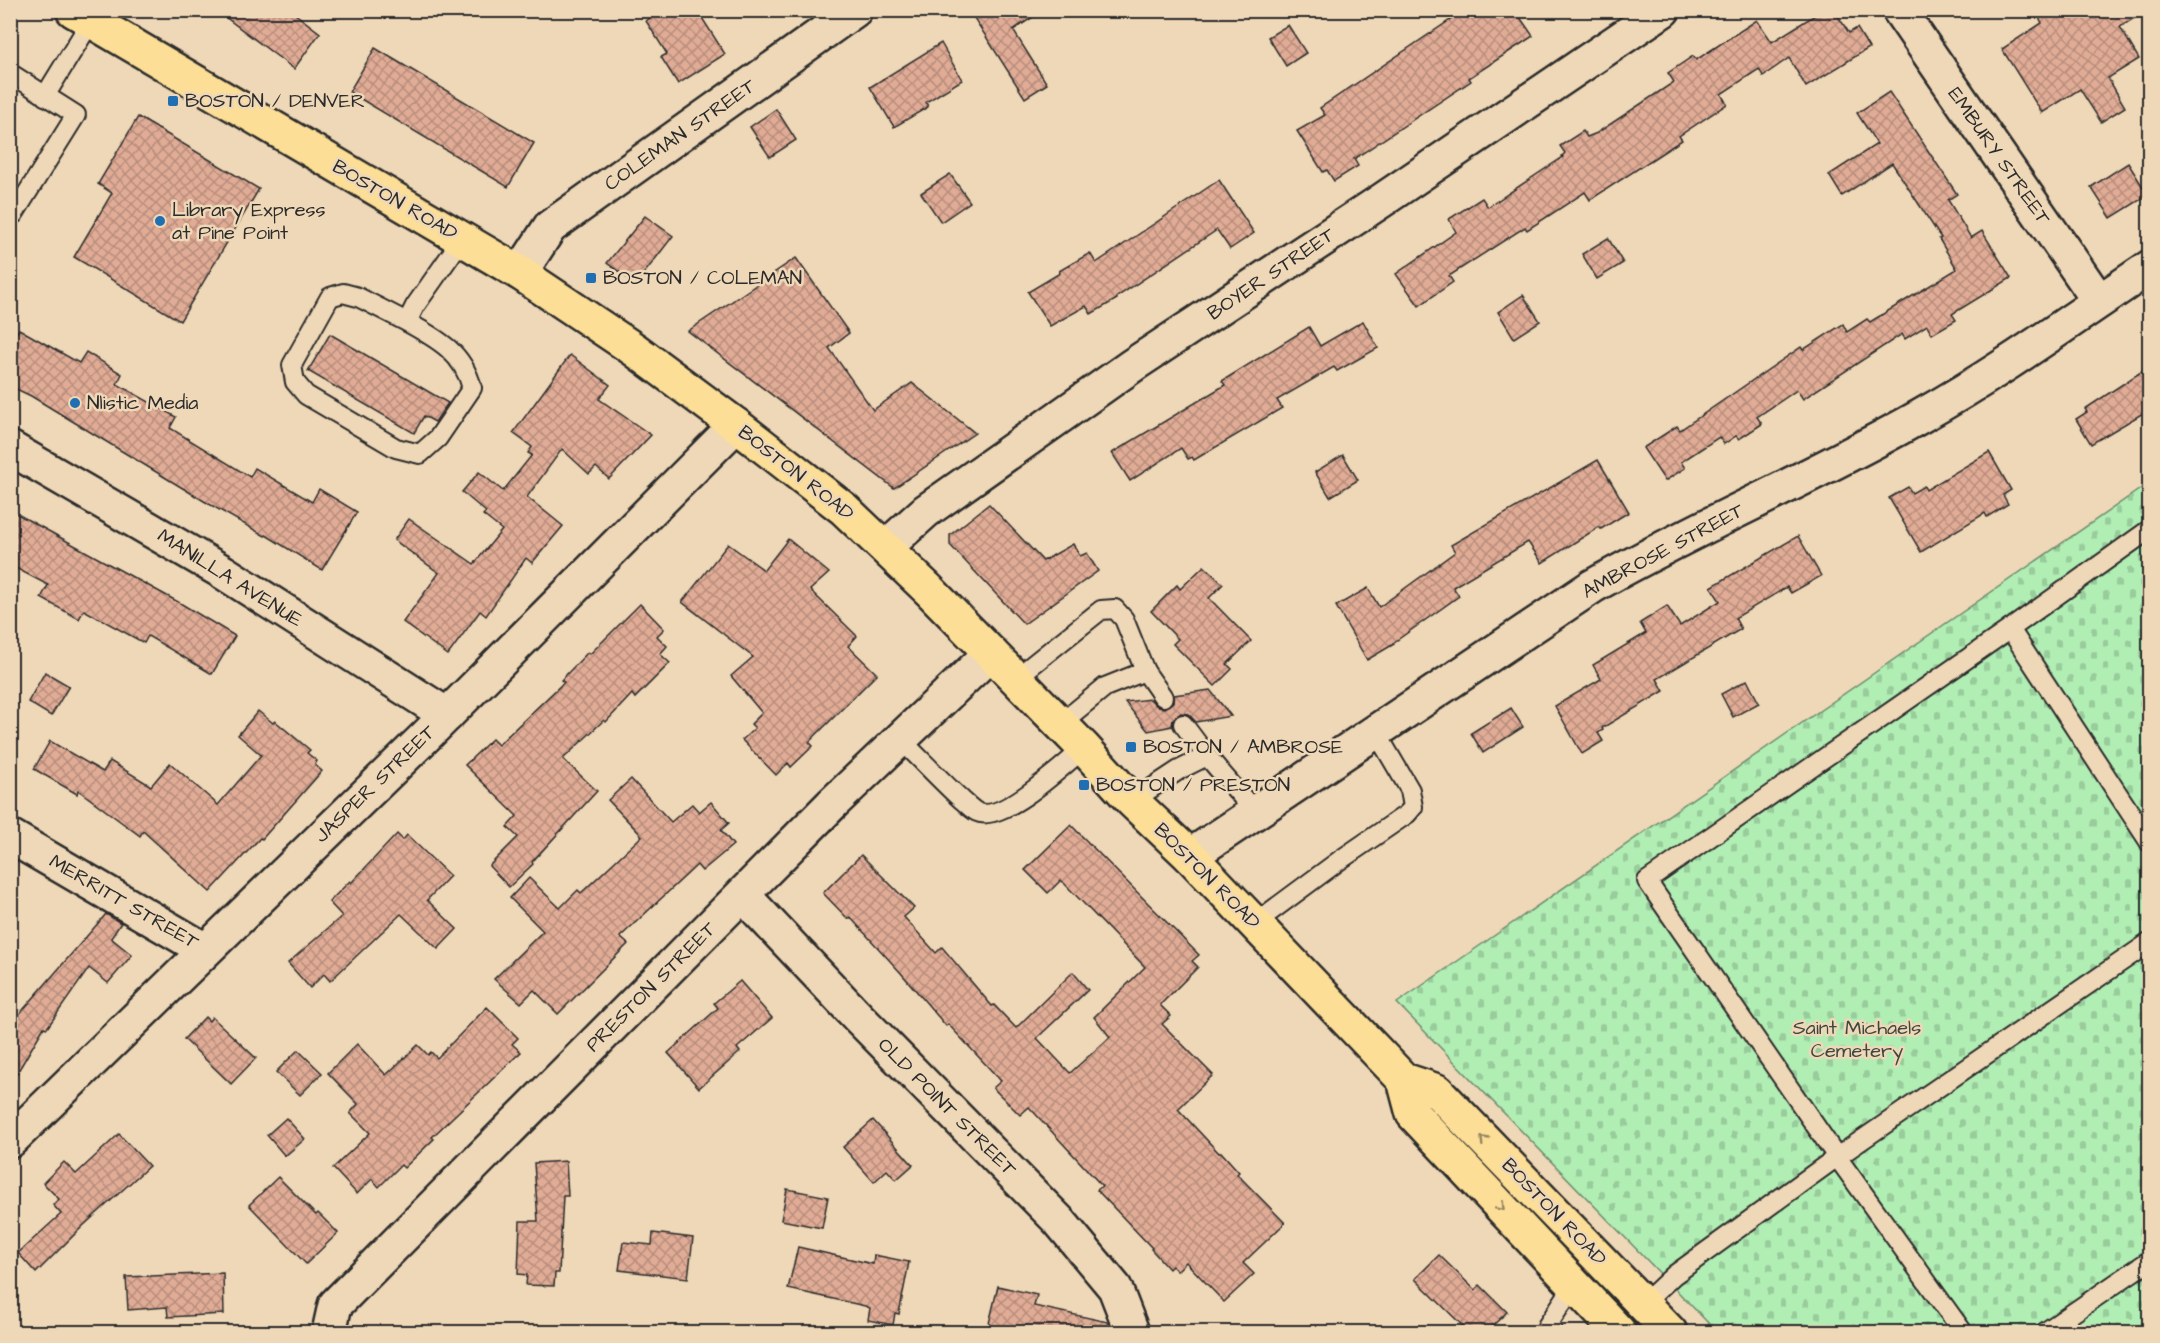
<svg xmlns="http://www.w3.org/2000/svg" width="2160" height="1343" viewBox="0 0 2160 1343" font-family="'Architects Daughter',sans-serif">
  <defs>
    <pattern id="cemetery-stones" width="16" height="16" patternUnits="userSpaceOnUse" patternTransform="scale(1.5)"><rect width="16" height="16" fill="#b1eeb4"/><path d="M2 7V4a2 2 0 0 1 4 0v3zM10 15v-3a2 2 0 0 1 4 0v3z" fill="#98cc9b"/></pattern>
    <pattern id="building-cross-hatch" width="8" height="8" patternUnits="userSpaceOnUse" patternTransform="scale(1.5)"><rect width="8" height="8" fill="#e1ac96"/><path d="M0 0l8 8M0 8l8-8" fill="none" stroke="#b78c7b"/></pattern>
  </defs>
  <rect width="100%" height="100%" fill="#efd8b7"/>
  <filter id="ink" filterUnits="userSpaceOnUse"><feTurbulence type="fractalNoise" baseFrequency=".0167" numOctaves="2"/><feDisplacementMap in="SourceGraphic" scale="12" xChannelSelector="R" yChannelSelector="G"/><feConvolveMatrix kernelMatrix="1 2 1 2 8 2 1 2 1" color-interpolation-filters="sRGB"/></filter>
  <g filter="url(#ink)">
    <path fill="url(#cemetery-stones)" stroke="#6e8c70" stroke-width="1.5" d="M2149 483V1332H1717L1397 1003Z"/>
    <g fill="url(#building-cross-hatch)" stroke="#2b2b2b" stroke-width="1.5">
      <path d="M216 10H290L320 33 294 69Z"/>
      <path d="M662 10H697L725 54 678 84 661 57 667 54 646 21Z"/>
      <path d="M969 10H1044L1013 30 1047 84 1025 98Z"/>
      <path d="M1465 10H1515L1533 36 1469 78 1471 81 1354 159 1358 166 1334 181 1327 170 1323 172 1297 131 1325 115 1320 108Z"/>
      <path d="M1823 10H1834L1849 33 1857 28 1869 48 1806 87 1789 58 1763 76 1759 69 1721 94 1727 104 1679 136 1682 140 1590 200 1585 192 1527 230 1525 227 1449 276 1453 282 1419 306 1396 274 1456 232 1449 219 1482 198 1488 207 1563 157 1562 156 1565 153 1560 146 1583 131 1587 137 1597 133 1674 82 1668 73 1693 56 1696 60 1757 20 1772 42Z"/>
      <path d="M2035 10H2147L2120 27 2139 59 2108 78 2125 107 2101 122 2080 89 2042 113 2002 49 2042 23Z"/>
      <path d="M1288 25 1306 53 1286 66 1268 37Z"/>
      <path d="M941 43 962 80 926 102 928 107 894 127 870 87Z"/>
      <path d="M375 48 534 143 508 187 349 92Z"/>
      <path d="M1889 92 1957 194 1948 200 1971 238 1982 231 2011 278 1952 314 1956 320 1932 334 1927 325 1905 339 1902 334 1803 399 1797 390 1757 417 1762 424 1739 439 1736 436 1724 444 1719 437 1681 462 1685 468 1665 481 1643 448 1677 426 1680 430 1801 347 1803 350 1843 324 1847 332 1867 319 1870 322 1957 269 1939 239 1941 238 1892 163 1842 196 1829 175 1877 144 1857 113Z"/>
      <path d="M776 109 796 140 770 157 750 127Z"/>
      <path d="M138 117 259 189 180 321 74 257 112 193 98 184Z"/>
      <path d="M2128 163 2148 195 2111 218 2091 187Z"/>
      <path d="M950 174 970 202 941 222 921 193Z"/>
      <path d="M1219 180 1254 233 1230 249 1217 230 1117 297V299L1091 314 1086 306 1050 326 1028 292 1060 273 1059 271 1090 253 1096 263Z"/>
      <path d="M645 216 673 236 636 284 607 263Z"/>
      <path d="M1608 238 1623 263 1597 279 1582 254Z"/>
      <path d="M796 258 849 333 829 348 873 410 912 383 975 433 894 488 688 331Z"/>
      <path d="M1523 295 1540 321 1514 338 1498 312Z"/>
      <path d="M1363 321 1378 348 1337 371 1334 367 1277 400 1282 408 1194 460 1192 457 1188 459 1181 448 1130 481 1112 453 1225 385 1222 381 1309 327 1320 346Z"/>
      <path d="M19 329 79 363 86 352 122 374 117 384 176 417 170 428 250 477 255 468 312 502 319 489 357 512 322 570 266 535 265 536 204 501 31 396 10 386V344Z"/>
      <path d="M330 334 448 403 435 422 424 416 414 433 308 371Z"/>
      <path d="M570 355 610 385 599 399 651 435 609 479 596 467 589 474 562 449 527 497 563 526 532 563 526 558 486 616 480 611 448 655 403 622 439 573 394 540 409 519 474 564 502 530 483 515 486 512 462 492 479 472 503 491 532 455 528 453 532 447 513 433Z"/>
      <path d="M2150 366V409L2091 444 2076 419 2087 412 2085 409Z"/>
      <path d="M1989 452 2011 490 2003 495 2008 504 1987 517 1985 513 1921 552 1889 498 1908 487 1912 493 1924 486 1926 490Z"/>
      <path d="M1343 455 1358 480 1330 497 1315 472Z"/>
      <path d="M1598 460 1629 512 1601 529 1599 527 1542 563 1528 542 1453 587 1459 596 1393 643 1394 644 1367 660 1336 606 1368 588 1379 607 1455 552 1451 545Z"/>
      <path d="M989 504 1043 561 1073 544 1080 556 1087 553 1098 571 1024 624 950 545V535Z"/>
      <path d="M10 510 180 603 235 636 212 674 148 636 144 643 84 610 79 619 41 598 48 585 10 565Z"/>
      <path d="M1798 536 1821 576 1791 593 1787 587 1735 618 1741 629 1657 679 1664 691 1602 728 1603 730 1598 733 1603 741 1582 754 1555 706 1601 679 1593 665 1646 633 1640 623 1667 606 1680 626 1720 601 1711 587Z"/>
      <path d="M788 539 829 573 810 590 857 636 848 646 877 674 809 742 813 746 791 767 788 763 776 775 742 740 755 728 751 724 762 713 731 676 753 657 682 602 728 544 764 570Z"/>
      <path d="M1204 566 1223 584 1209 598 1251 641 1227 664 1232 669 1215 686 1173 644 1178 639 1151 611 1177 585 1180 589Z"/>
      <path d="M640 604 664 629 657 636 667 646 660 654 670 663 635 698 632 694 606 722 604 720 563 759 597 791 532 862 533 864 509 887 489 866 518 837 507 827 517 816 465 765 492 739 498 745 564 682 561 680 588 652 590 654Z"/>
      <path d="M45 672 69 686 51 716 28 702Z"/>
      <path d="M1747 680 1759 703 1733 717 1721 694Z"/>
      <path d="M1210 690 1231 716 1196 722 1188 714 1181 713 1173 719 1172 726 1148 731 1125 702 1150 699 1158 707 1164 708 1173 702 1174 695Z"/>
      <path d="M1511 708 1523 727 1483 753 1471 733Z"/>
      <path d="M258 711 273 723 275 721 310 750 307 753 317 761 315 765 322 771 262 839 260 838 210 892 143 831 140 836 78 790 77 794 34 769 50 741 103 772 110 761 151 786 170 763 218 805 261 755 238 735Z"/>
      <path d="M631 779 671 822 692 804 699 812 711 802 729 823 721 830 733 845 702 871 697 865 620 937 628 944 558 1014 534 990 521 1003 494 979 543 931 510 898 529 878 560 908 578 890 581 893 642 836 608 800Z"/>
      <path d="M1071 825 1199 955 1192 961 1198 967 1160 1005 1171 1016 1162 1024 1213 1075 1178 1109 1219 1153 1221 1152 1239 1172 1237 1174 1285 1223 1243 1263 1254 1274 1224 1302 1186 1262 1177 1271 1172 1266 1169 1269 1151 1249 1152 1248 1097 1190 1102 1186 1029 1107 1020 1115 993 1088 1001 1081 948 1024 946 1026 901 973 850 917 848 919 823 893 861 855 914 908 904 917 936 953 942 947 992 1006 994 1005 1016 1028 1073 972 1088 990 1037 1038 1070 1073 1110 1037 1094 1017 1145 967 1061 880 1048 893 1025 870Z"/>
      <path d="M397 834 403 840 407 835 450 876 427 900 457 929 438 949 401 914 330 981 324 974 310 988 288 963 342 916 329 902 350 881 351 883Z"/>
      <path d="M106 914 121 923 111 938 132 955 108 983 89 968 47 1028 44 1027 10 1085V1025Z"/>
      <path d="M740 981 772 1018 737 1048 740 1052 699 1088 668 1053 718 1008 714 1003Z"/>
      <path d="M487 1007 518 1038 512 1044 521 1052 432 1137 434 1139 404 1168 401 1165 379 1187 372 1179 357 1194 333 1168 370 1133 350 1113 358 1104 328 1073 357 1044 386 1075 418 1045 428 1055 431 1052 437 1058Z"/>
      <path d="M205 1017 209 1021 212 1017 256 1058 231 1084 184 1039Z"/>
      <path d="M298 1050 322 1073 300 1095 276 1072Z"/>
      <path d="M286 1118 305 1139 285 1156 267 1135Z"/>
      <path d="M873 1120 913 1165 896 1180 887 1170 874 1182 843 1147Z"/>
      <path d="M119 1134 149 1166 83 1226 36 1273 18 1253 61 1214 53 1205 59 1199 43 1183 64 1162 76 1174Z"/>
      <path d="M566 1161 568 1196H563L559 1273H555L554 1286 526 1285 527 1275 518 1274 520 1221H538L534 1163Z"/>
      <path d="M278 1177 316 1215 318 1213 338 1233 306 1264 249 1205Z"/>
      <path d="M787 1189 828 1197 822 1228 781 1220Z"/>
      <path d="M653 1233 693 1238 688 1278 619 1270 623 1242 652 1245Z"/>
      <path d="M798 1247 873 1264 874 1255 909 1262 899 1314 895 1313 893 1325 868 1320 870 1308 865 1306 788 1289Z"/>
      <path d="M1439 1255 1475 1290 1480 1285 1507 1312 1486 1332H1469L1415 1279Z"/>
      <path d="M223 1273 224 1314 168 1317 167 1307 128 1310 126 1277Z"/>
      <path d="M998 1286 1037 1295 1034 1306 1108 1322 1109 1332H987Z"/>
    </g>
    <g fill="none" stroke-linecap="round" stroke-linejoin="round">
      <defs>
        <g id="service">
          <path d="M10 73 76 115 14 214 10 211"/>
          <path d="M45 96 91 21"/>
          <path d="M407 322C436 338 463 352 472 388L438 438 420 454 396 448 306 395 295 382 292 365 330 297 343 293 358 297 407 322 415 306 462 239"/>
          <path d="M2150 529 2010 629 1647 881 1837 1157 2150 942"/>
          <path d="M2010 629 2150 843"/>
          <path d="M1016 678 1101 610 1115 609 1124 619 1145 671"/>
          <path d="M1060 724 1105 687 1145 671 1163 697"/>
          <path d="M1183 724 1207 756"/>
          <path d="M900 739C921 759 941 781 962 800 967 804 971 809 977 812 1002 824 1065 764 1084 748"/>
          <path d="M1132 801 1179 770 1207 756 1255 812"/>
          <path d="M1255 923 1340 860 1407 814 1413 807 1410 790 1376 732"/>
          <path d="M1643 1304 1674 1275 1837 1157 1963 1332"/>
          <path d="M1553 1332 1547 1326 1574 1285"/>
          <path d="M2045 1332 2150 1260"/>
        </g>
        <g id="minor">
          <path d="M1899 10 2099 301"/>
          <path d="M520 273 550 227 855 10"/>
          <path d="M10 448 223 572 447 715"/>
          <path d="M886 547 926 511 1133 365 1381 201 1663 10"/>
          <path d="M10 836 205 950"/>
          <path d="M1190 856 1593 586C1700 525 1814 477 1921 416 2000 372 2074 318 2150 267"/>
          <path d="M743 895 858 1017 1060 1222 1115 1288 1132 1332"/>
          <path d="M329 1332 335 1305 833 803 991 653"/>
        </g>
        <path id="secondary" d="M10 1141 426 736 736 425"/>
        <g id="primary">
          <path d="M73 10 520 273 635 350 736 425 844 509 929 590 1084 748 1132 801 1190 856 1404 1080 1437 1091 1670 1332"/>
          <path d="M1404 1080 1413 1114 1619 1332"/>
        </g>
      </defs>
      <use href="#service" stroke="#2b2b2b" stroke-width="22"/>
      <use href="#minor" stroke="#2b2b2b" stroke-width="38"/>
      <use href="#secondary" stroke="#2b2b2b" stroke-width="38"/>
      <use href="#primary" stroke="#2b2b2b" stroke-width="38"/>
      <use href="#service" stroke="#efd8b7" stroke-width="18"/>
      <use href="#minor" stroke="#efd8b7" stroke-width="33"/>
      <use href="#secondary" stroke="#efd8b7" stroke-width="33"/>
      <use href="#primary" stroke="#fcde96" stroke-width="33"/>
    </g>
    <defs><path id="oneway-chevron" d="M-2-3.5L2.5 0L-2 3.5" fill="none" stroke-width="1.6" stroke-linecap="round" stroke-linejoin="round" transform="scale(1.5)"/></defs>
    <g stroke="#948460">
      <use href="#oneway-chevron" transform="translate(1484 1140) rotate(-134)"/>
      <use href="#oneway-chevron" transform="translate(1501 1207) rotate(47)"/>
    </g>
  </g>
  <g fill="#1f6fb2" stroke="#efd8b7" stroke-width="2">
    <rect x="167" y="95" width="12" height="12" rx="3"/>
    <circle cx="160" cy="221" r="6"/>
    <rect x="585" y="272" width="12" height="12" rx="3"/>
    <circle cx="75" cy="403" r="6"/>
    <rect x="1125" y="741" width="12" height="12" rx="3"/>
    <rect x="1078" y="779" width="12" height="12" rx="3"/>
  </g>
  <g text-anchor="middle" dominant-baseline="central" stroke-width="5" stroke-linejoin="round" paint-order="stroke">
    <g font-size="20" fill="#2b2b2b" stroke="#efd8b7" text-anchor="start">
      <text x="185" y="101">BOSTON / DENVER</text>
      <text x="172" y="210">Library Express<tspan x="172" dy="23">at Pine Point</tspan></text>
      <text x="603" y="278">BOSTON / COLEMAN</text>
      <text x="87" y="403">Nlistic Media</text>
      <text x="1143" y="747">BOSTON / AMBROSE</text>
      <text x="1096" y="785">BOSTON / PRESTON</text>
    </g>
    <g font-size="20" fill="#2b2b2b" stroke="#efd8b7">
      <text transform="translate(680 135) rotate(-35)">COLEMAN STREET</text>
      <text transform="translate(1999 156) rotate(55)">EMBURY STREET</text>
      <text transform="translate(395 200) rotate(30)">BOSTON ROAD</text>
      <text transform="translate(1271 274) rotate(-34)">BOYER STREET</text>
      <text transform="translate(796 473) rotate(38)">BOSTON ROAD</text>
      <text transform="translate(1663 551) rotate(-28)">AMBROSE STREET</text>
      <text transform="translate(230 578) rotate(32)">MANILLA AVENUE</text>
      <text transform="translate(375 784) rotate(-44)">JASPER STREET</text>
      <text transform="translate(1207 876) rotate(45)">BOSTON ROAD</text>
      <text transform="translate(124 902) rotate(30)">MERRITT STREET</text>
      <text transform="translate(651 987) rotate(-45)">PRESTON STREET</text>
      <text transform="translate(947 1107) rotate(45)">OLD POINT STREET</text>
      <text transform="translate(1554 1212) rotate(46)">BOSTON ROAD</text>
    </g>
    <g font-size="20" fill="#3f4840" stroke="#efd8b7">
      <text x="1857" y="1028">Saint Michaels<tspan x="1857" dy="23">Cemetery</tspan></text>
    </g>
  </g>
  <rect width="2160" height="1343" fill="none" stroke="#efd8b7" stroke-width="36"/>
  <rect x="18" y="18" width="2124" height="1307" fill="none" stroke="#2b2b2b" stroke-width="2" filter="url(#ink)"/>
</svg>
